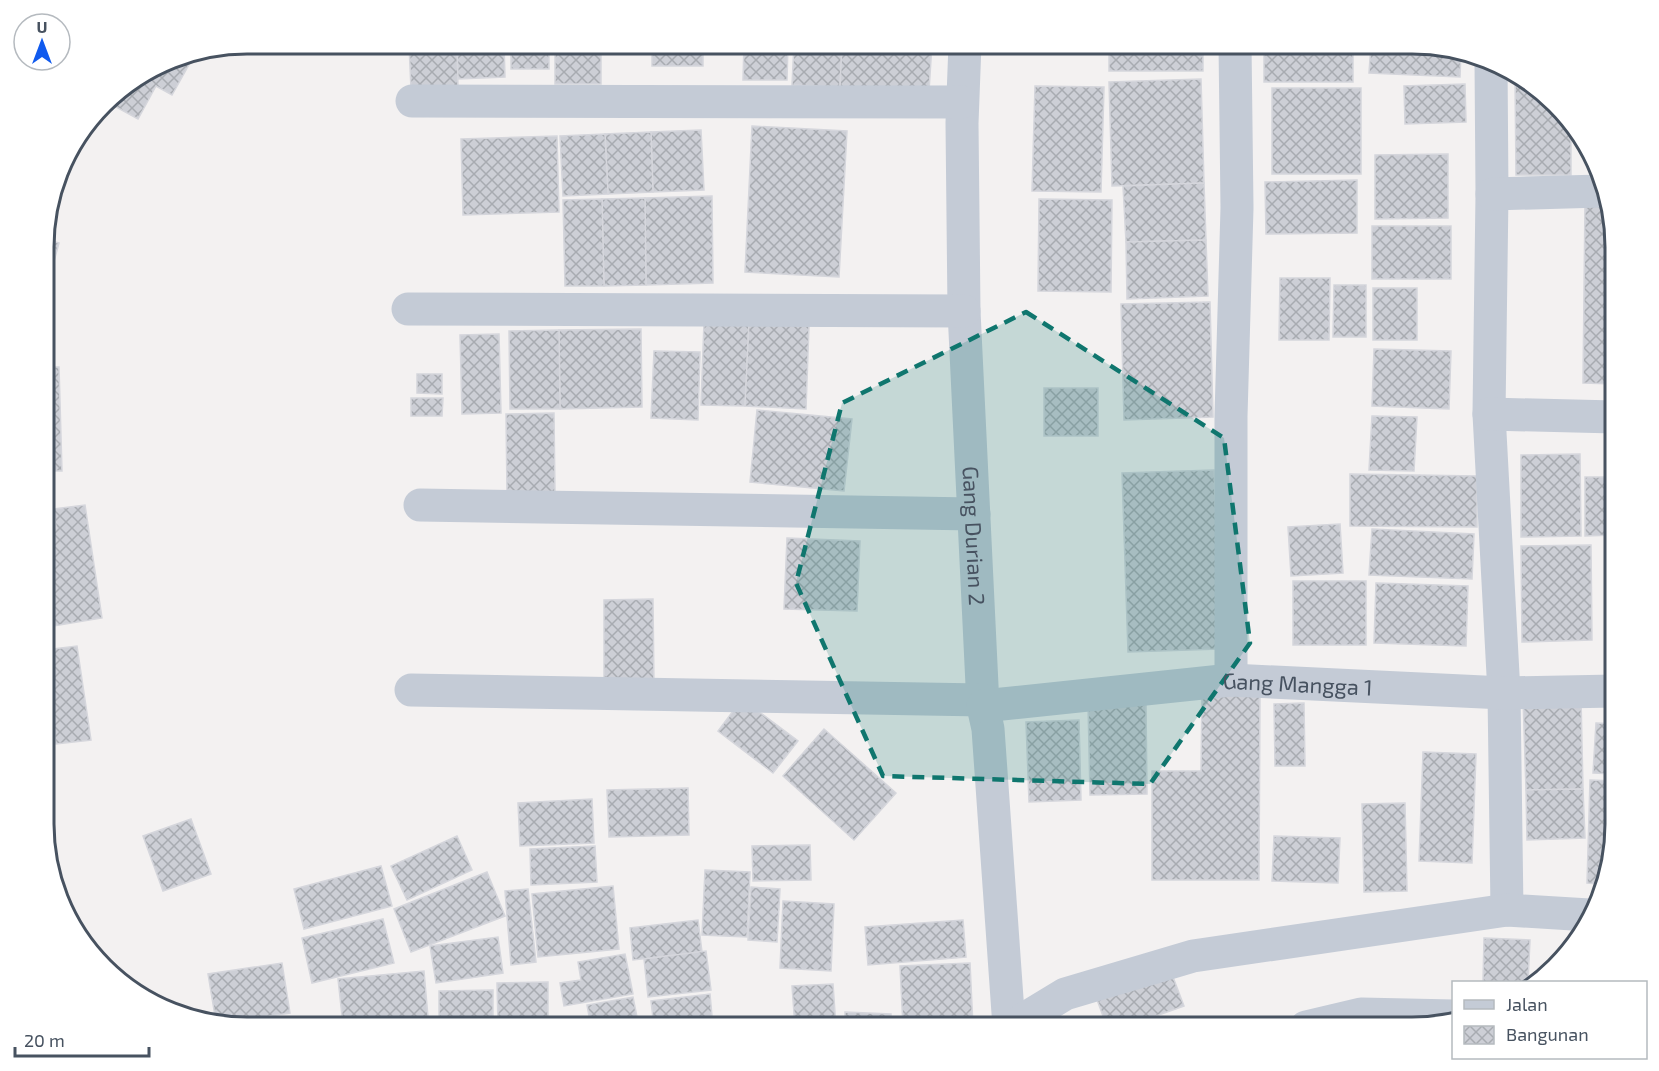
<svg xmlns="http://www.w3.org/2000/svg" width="1659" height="1071" viewBox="0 0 1659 1071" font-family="'Exo 2',sans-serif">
  <defs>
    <pattern id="building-cross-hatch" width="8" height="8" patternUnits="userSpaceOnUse" patternTransform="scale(1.5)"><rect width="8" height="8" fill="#cdcfd6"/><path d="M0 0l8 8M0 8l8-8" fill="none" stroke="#a8abb1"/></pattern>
  </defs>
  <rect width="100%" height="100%" fill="#f3f1f1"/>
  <g fill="url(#building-cross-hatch)" stroke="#d5d6dc" stroke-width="1.5">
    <path d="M409 44H457L458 88 411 89Z"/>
    <path d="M457 44H504L505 77 458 79Z"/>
    <rect x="511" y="44" width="38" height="25"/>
    <rect x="555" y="44" width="46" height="40"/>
    <rect x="652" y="44" width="51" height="22"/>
    <path d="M744 44H788L787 80H743Z"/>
    <path d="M794 44H842L840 87 792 85Z"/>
    <path d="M842 44H932L929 91 840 87Z"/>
    <rect x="1109" y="44" width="94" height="27"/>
    <rect x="1264" y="44" width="89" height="38"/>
    <path d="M1371 44H1413L1461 51 1460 77 1369 73Z"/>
    <path d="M182 56 191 61 172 95 156 86 138 119 107 102 112 94 169 59Z"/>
    <path d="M1515 77 1526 78 1571 127V175H1516Z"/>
    <path d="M1201 79 1204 183 1112 186 1109 82Z"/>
    <path d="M1465 84 1466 122 1405 124 1404 86Z"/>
    <path d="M1035 86 1104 87 1101 192 1032 191Z"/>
    <rect x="1272" y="88" width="89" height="86"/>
    <path d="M752 126 847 131 839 277 745 272Z"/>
    <path d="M701 130 704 190 653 192 651 132Z"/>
    <path d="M651 132 653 192 608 194 605 134Z"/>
    <path d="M605 134 608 194 563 196 560 136Z"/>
    <path d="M557 136 559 212 463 215 461 139Z"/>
    <path d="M1448 154V218L1375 219V155Z"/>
    <path d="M1357 180V233L1266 234 1265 182Z"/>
    <path d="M1204 183 1206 240 1126 242 1123 186Z"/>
    <path d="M712 196 713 283 646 285 645 198Z"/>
    <path d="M645 198 646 285 604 286 602 199Z"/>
    <path d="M602 199 604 286H565L563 200Z"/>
    <path d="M1039 199 1112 200 1111 292 1038 291Z"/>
    <path d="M1585 201H1605L1615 234V384L1583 383Z"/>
    <rect x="1372" y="226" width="79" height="53"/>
    <path d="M45 239 59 243 45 294Z"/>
    <path d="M1206 240 1208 296 1127 299 1126 242Z"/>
    <path d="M1280 278H1330L1329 340H1279Z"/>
    <path d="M1334 285H1366V337H1333Z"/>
    <rect x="1373" y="288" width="44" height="52"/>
    <path d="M1210 302 1213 417 1124 420 1121 304Z"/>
    <path d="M704 322 749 323 745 406 701 405Z"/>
    <path d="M749 323 809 326 806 409 745 406Z"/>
    <path d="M641 329 642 407 560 409 559 330Z"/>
    <path d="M559 330 560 409H510L509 331Z"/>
    <path d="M499 334 501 413 462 414 460 335Z"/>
    <path d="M1374 349 1451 351 1449 409 1372 406Z"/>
    <path d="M654 351 700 352 698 420 651 418Z"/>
    <path d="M45 367H59L62 471H45Z"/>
    <path d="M417 374H442V394L417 393Z"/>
    <rect x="1044" y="388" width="54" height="48"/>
    <path d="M411 398H443L442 416H411Z"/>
    <path d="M757 410 852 419 844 491 750 482Z"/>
    <path d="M554 413 555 493 507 494 506 414Z"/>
    <path d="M1372 416 1417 417 1414 471 1369 470Z"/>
    <path d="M1580 454 1581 536 1521 537V455Z"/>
    <path d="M1214 470 1220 649 1128 652 1122 473Z"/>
    <path d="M1350 474 1477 476V527L1350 526Z"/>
    <path d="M1585 477H1615V535L1585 536Z"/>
    <path d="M85 505 102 618 54 626 45 565V529L56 528 54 509Z"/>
    <path d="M1340 524 1343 573 1291 576 1288 527Z"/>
    <path d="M1372 529 1474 534 1472 579 1369 575Z"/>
    <path d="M787 538 860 541 857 611 784 609Z"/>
    <path d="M1591 545 1592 640 1522 642 1521 546Z"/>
    <rect x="1293" y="581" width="73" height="64"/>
    <path d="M1376 583 1468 586 1466 646 1374 643Z"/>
    <path d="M653 599 654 686H604V600Z"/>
    <path d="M77 646 91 740 56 744 45 671V650Z"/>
    <path d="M1202 691H1260L1259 880H1152V771H1201Z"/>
    <path d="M1581 697 1583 789 1526 790 1523 698Z"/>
    <path d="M742 699 798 741 773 773 718 731Z"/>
    <path d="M1146 703 1147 794 1090 795 1088 704Z"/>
    <path d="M1304 703 1305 766H1275L1274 704Z"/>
    <path d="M1079 720 1081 800 1029 802 1026 722Z"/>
    <path d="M1596 723 1615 724V774L1593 773Z"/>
    <path d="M824 729 896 793 854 840 783 776Z"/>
    <path d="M1423 752 1476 754 1472 863 1419 861Z"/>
    <path d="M1590 780 1615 781V837L1599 884 1587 883Z"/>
    <path d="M688 788 689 835 609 837 607 790Z"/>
    <path d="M1583 789 1585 838 1527 840 1526 790Z"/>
    <path d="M592 799 594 843 520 846 518 803Z"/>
    <path d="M1405 803 1407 891 1364 892 1362 804Z"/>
    <path d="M191 819 211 874 163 891 143 836Z"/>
    <path d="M457 836 472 870 407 900 391 866Z"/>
    <path d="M1274 836 1340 838 1338 883 1272 881Z"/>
    <path d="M810 845 811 880 753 881 752 846Z"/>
    <path d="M595 846 597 882 531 885 530 849Z"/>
    <path d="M381 866 392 906 304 929 294 889Z"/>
    <path d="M705 870 750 872 747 937 702 935Z"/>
    <path d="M487 872 505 916 411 952 394 909Z"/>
    <path d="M613 886 619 949 538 957 532 894Z"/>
    <path d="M751 887 780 889 777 942 748 940Z"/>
    <path d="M528 889 536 962 511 965 505 891Z"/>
    <path d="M783 901 834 904 831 971 780 968Z"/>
    <path d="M383 919 394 963 312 983 302 938Z"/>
    <path d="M698 920 702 952 633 960 630 928Z"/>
    <path d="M963 920 966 957 868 965 865 927Z"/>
    <path d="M498 937 503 973 436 983 430 946Z"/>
    <path d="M1484 938 1530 940 1528 982H1483Z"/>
    <path d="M706 951 711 990 648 997 644 959Z"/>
    <path d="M625 954 633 994 564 1006 560 983 581 980 578 962Z"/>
    <path d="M282 963 290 1013 221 1023 216 1022 208 974Z"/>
    <path d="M970 963 973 1027H903L900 966Z"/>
    <path d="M1170 969 1184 1006 1125 1027H1107L1096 997Z"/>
    <path d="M424 971 428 1017 343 1025 338 979Z"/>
    <path d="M548 982V1023L498 1024 497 983Z"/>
    <path d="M833 984 836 1027H795L792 986Z"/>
    <path d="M493 990V1027H439V991Z"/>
    <path d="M710 994 713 1027H654L651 1001Z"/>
    <path d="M633 997 639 1027H591L587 1005Z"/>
    <path d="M845 1012 891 1014V1027H845Z"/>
    <path d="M432 1019 433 1027H379L378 1025Z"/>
  </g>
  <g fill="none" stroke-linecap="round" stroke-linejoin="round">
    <g stroke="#c4cbd6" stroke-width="33">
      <path id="s1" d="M965 44 962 123 964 311 983 706 988 729 1009 1027"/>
      <path d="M1491 61 1492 194 1489 414 1504 693 1507 910"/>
      <path d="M412 101 962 102"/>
      <path d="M1492 194 1602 191"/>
      <path d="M408 309 964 311"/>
      <path d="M1489 414 1615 417"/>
      <path d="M420 505 974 514"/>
      <path d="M1231 680V416L1237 208 1235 44"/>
      <path d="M411 690 983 700"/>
      <path id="s2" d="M983 706 1231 680 1504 693 1615 691"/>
      <path d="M1011 1027 1065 994 1193 956 1507 910 1589 915"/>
      <path d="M1306 1027 1361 1014 1454 1016"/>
    </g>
  </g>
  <path fill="#0f766e" fill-opacity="0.2" stroke="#0f766e" stroke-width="4.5" stroke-dasharray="12 8" stroke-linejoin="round" d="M1026 312 1224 438 1250 643 1150 784 883 776 796 583 842 403Z"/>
  <g text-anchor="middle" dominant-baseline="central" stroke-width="4.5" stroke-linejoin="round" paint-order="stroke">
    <g font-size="22" fill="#475260" stroke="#fff">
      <text stroke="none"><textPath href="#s1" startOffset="492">Gang Durian 2</textPath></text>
      <text stroke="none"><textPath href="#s2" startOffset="316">Gang Mangga 1</textPath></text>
    </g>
  </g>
  <path d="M0 0H1659V1071H0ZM247 54H1412A193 193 0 0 1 1605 247V824A193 193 0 0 1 1412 1017H247A193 193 0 0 1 54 824V247A193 193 0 0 1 247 54Z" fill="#fff" fill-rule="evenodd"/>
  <path fill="none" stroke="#475260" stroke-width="3" d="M247 54H1412A193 193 0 0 1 1605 247V824A193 193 0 0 1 1412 1017H247A193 193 0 0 1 54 824V247A193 193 0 0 1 247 54Z"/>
  <rect x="1452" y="981" width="195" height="78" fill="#ffffff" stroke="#b5babf" stroke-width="1.5"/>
  <rect x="1464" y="1000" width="30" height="9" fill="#c4cbd6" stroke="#b5babf" stroke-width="1.5"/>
  <text x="1506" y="1011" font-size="18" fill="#475260">Jalan</text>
  <rect x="1464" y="1026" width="30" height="18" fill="url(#building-cross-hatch)" stroke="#b5babf" stroke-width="1.5"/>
  <text x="1506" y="1041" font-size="18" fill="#475260">Bangunan</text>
  <g transform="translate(42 42)"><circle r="28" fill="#ffffff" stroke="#b5babf" stroke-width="1.5"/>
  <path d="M0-4.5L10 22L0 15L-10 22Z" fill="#105aee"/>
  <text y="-9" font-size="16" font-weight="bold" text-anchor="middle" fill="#475260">U</text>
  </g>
  <path d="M15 1047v9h134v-9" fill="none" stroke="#475260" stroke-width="3"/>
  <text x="24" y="1047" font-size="18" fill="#475260" stroke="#ffffff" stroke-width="4.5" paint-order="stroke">20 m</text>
</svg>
